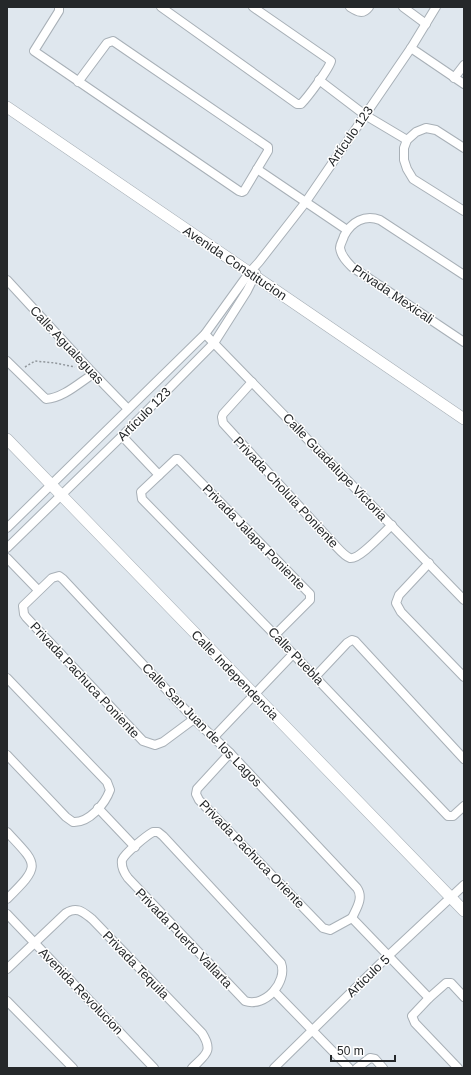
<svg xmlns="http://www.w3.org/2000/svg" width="471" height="1075" viewBox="0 0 471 1075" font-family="Helvetica,sans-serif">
  <rect width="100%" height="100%" fill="#dfe7ee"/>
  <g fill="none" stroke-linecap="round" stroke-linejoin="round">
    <defs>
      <g id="minor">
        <path d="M59 7V11L34 51 239 191 242 192 244 191 268 151V147L113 41 107 43 78 82"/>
        <path d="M161 7 297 104H301C307 98 329 69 331 61L253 7"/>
        <path d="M350 7C358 12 363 15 369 7"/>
        <path d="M403 7 426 24"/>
        <path d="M411 48 464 84"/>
        <path d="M454 78 464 65"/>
        <path d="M319 80 365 115 407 140"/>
        <path d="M464 148 436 130 426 128 416 132 407 140 404 148V160L407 169 413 179 464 211"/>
        <path d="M257 169 347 230"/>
        <path d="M464 275 380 220C365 214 351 222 344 236 343 240 340 244 340 248 341 256 347 262 352 267L464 342"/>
        <path d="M7 280 90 370 128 409"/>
        <path d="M205 334 464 600"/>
        <path d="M7 361 46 399C63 398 79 383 93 374"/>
        <path d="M252 382 223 414 222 417 223 423 333 543C337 547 344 556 350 558 359 560 385 531 392 525"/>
        <path d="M122 436 159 475"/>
        <path d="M7 528 205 334 249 273 259 262 305 203 411 48 436 7"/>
        <path d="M7 548 122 436 214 343 247 291 256 273"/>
        <path d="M7 558 38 590"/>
        <path d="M429 563 399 595 396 603 401 612 464 677"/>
        <path d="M275 635 310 600V594L178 459H176L141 492 142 499 275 635 448 816H453L464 806"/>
        <path d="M315 677 347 643 352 640 355 641 464 759"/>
        <path d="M7 678 107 782 110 790C105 804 89 823 73 822L66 817 7 755"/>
        <path d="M194 719 163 742 155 745 143 741 26 617 24 614 23 606 52 578 59 576 63 579 194 719 230 753 357 888C364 898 356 909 352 918"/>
        <path d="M214 737 293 654"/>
        <path d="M230 753 197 789 196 794 199 800 323 928 330 930 352 918"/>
        <path d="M98 808 135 847"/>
        <path d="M7 832C39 866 41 865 7 899"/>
        <path d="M153 832H158L163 836 281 963C288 982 265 1008 245 1001L128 878C125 874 121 867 122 860 125 853 146 836 153 832Z"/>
        <path d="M7 914 154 1068"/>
        <path d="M352 918 429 998"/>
        <path d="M7 969 66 913C77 906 83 912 92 919L202 1033C214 1052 205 1055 192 1068"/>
        <path d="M274 991 349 1068"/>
        <path d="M7 1001 73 1068"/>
        <path d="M274 1068 388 956 464 885"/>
        <path d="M357 1068 370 1058 375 1059 383 1068"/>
        <path d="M458 1068 415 1023 412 1016 429 998 446 983H451L464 997"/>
      </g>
      <g id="tertiary">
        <path d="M7 107 464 419"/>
        <path d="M7 439 464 911"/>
      </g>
    </defs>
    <use href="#minor" stroke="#a8b0b7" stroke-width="10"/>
    <use href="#tertiary" stroke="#a8b0b7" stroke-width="12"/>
    <path stroke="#91979c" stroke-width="1.5" stroke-dasharray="2 2" stroke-linecap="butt" d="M25 367 35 361 55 363 75 367"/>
    <use href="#minor" stroke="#fff" stroke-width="8"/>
    <use href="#tertiary" stroke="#fff" stroke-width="11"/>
  </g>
  <g text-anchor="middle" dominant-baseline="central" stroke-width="3" stroke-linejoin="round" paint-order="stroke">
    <g font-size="13" fill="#25282a" stroke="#fff">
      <text transform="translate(350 136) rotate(-55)">Artículo 123</text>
      <text transform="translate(235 263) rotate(34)">Avenida Constitucion</text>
      <text transform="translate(393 294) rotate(34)">Privada Mexicali</text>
      <text transform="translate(67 345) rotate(47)">Calle Agualeguas</text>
      <text transform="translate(144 414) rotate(-45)">Artículo 123</text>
      <text transform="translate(335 467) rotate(46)">Calle Guadalupe Victoria</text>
      <text transform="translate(286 492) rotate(47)">Privada Cholula Poniente</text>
      <text transform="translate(254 537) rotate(46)">Privada Jalapa Poniente</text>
      <text transform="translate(296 656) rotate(46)">Calle Puebla</text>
      <text transform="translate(235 675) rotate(46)">Calle Independencia</text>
      <text transform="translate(85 680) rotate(47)">Privada Pachuca Poniente</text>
      <text transform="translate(202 725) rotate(46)">Calle San Juan de los Lagos</text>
      <text transform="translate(252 854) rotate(46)">Privada Pachuca Oriente</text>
      <text transform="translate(184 938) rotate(46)">Privada Puerto Vallarta</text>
      <text transform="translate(136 965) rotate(46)">Privada Tequila</text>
      <text transform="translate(368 976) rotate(-44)">Articulo 5</text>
      <text transform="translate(81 991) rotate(46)">Avenida Revolucion</text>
    </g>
  </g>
  <rect width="471" height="1075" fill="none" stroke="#25282a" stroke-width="16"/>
  <path d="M331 1055v6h64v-6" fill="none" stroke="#25282a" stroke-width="2"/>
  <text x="337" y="1055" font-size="12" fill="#25282a" stroke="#ffffff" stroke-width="3" paint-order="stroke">50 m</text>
</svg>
